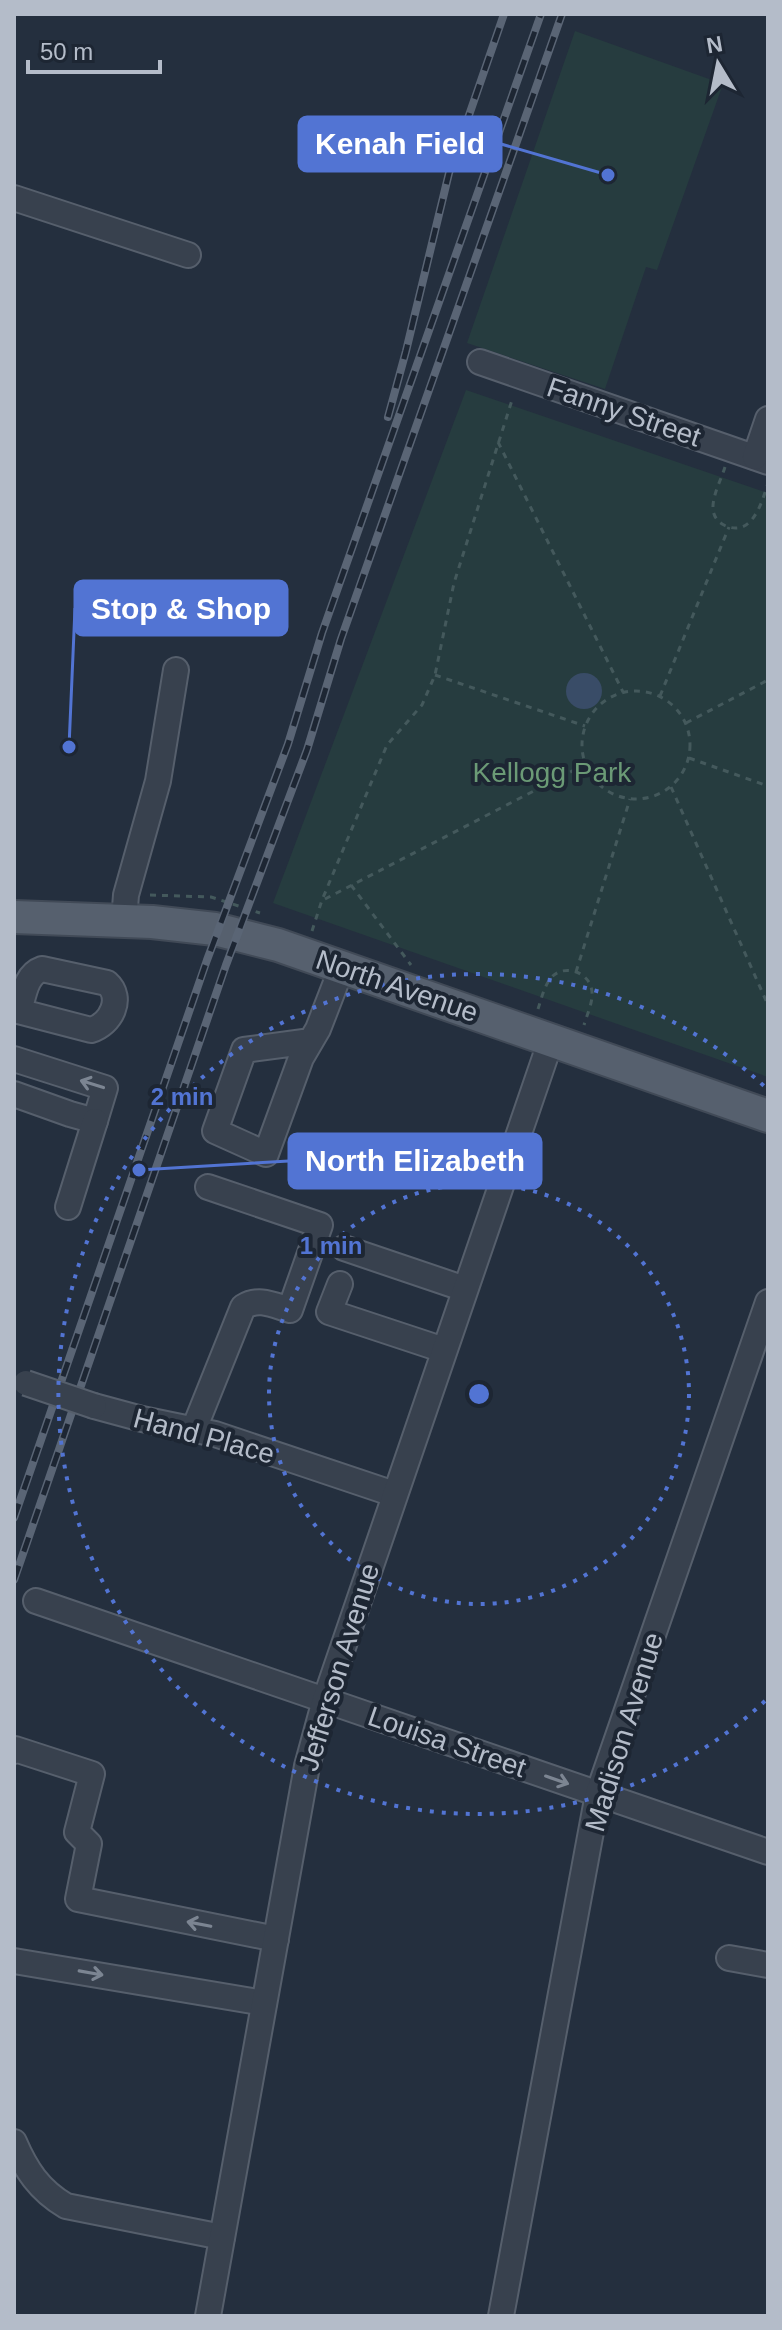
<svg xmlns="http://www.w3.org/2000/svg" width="782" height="2330" viewBox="0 0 782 2330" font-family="Helvetica,sans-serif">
  <rect width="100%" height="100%" fill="#242f3e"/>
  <g fill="#263c3f">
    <path d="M575 31 723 84 657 270 646 267 605 389 467 343Z"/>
    <path d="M466 390 768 493V1077L273 903Z"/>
  </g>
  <circle fill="#394c67" cx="584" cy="691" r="18"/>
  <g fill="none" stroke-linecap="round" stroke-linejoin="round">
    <defs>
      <g id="minor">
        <path d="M14 198 188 255"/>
        <path d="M480 362 768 462"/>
        <path d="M755 457 768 419"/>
        <path d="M124 921 126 895 158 781 176 670"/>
        <path d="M14 1010 91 1030C111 1024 124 998 107 983L42 969C25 975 24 996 19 1011"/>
        <path d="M311 1041 244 1050 215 1131 266 1154 301 1058 318 1029 342 967"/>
        <path d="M14 1059 105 1088 95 1121 70 1114 14 1094"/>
        <path d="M68 1207 95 1121"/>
        <path d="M344 1248 465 1289"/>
        <path d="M340 1284 329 1312 444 1350"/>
        <path d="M94 1406 142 1419 215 1434 394 1494"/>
        <path d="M194 1429 243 1307C259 1297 273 1305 290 1310L320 1225 208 1187"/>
        <path d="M36 1601 768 1852"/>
        <path d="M14 1751 15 1749 92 1774 77 1832 89 1844 78 1899 276 1939"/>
        <path d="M729 1958 768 1965"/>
        <path d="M14 1961 264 2003"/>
        <path d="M14 2142C26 2170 39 2190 66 2206L222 2237"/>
        <path d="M208 2316 307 1766 325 1700 551 1040"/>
        <path d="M501 2316 598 1794 768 1302"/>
      </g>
      <path id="major" d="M14 917 152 922 215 929 278 945 768 1116"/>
    </defs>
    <use href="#minor" stroke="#565f6c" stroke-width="28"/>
    <use href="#major" stroke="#414a57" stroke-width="36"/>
    <g stroke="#44595c" stroke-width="3" stroke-dasharray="6 6" stroke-linecap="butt">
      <path d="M498 442 623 692"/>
      <path d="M725 467C721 480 712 496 713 510 714 517 718 522 724 525 752 539 762 502 768 483"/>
      <path d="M435 675 585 726"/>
      <circle cx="636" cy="745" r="54"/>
      <path d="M660 696 729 527"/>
      <path d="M686 723 768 680"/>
      <path d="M689 758 768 786"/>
      <path d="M671 787 768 1005"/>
      <path d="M351 885 411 965"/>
      <path d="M150 895 211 897 260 913"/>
      <path d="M325 899 584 765"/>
      <path d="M312 931 322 900 387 745 422 705 435 675 454 583 513 397"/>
      <path d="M576 972 630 799"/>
      <path d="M538 1009C541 1000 544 987 550 979 561 964 586 970 591 987 595 999 587 1014 584 1025"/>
    </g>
    <use href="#minor" stroke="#38414e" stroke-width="24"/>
    <use href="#major" stroke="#56606e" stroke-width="32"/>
    <defs>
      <g id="rail">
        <path d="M388 417 406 351 449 173 504 14"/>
        <path d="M14 1518 207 960 288 744 322 633 541 14"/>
        <path d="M14 1580 226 965 307 750 341 639 562 14"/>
      </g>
    </defs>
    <use href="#rail" stroke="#5a6575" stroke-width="8"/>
    <use href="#rail" stroke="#1d2633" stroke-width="5" stroke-dasharray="15" stroke-linecap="butt"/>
    <defs>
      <path id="minor-bridge" d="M26 1383 94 1406"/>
    </defs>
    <use href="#minor-bridge" stroke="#565f6c" stroke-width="28" stroke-linecap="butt"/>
    <use href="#minor-bridge" stroke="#38414e" stroke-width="24"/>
  </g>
  <defs><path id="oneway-shaft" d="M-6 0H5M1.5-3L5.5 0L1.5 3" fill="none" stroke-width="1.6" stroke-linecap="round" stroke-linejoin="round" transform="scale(2)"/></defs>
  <g stroke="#7c8592">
    <use href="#oneway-shaft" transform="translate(92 1084) rotate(-163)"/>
    <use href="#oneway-shaft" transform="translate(557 1780) rotate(19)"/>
    <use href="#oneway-shaft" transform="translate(199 1924) rotate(-169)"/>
    <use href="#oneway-shaft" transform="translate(91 1973) rotate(10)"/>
  </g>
  <g fill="none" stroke="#5274d3" stroke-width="4" stroke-dasharray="4 8">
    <circle cx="479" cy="1394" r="210"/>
    <path d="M765 1701A420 420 0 1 1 765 1087"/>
  </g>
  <g text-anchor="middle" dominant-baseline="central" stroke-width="8" stroke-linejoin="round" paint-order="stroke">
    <g font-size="28" fill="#b4bcc9" stroke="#1d2633">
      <text transform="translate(624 412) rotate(19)">Fanny Street</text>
      <text transform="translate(397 986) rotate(19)">North Avenue</text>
      <text transform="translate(204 1436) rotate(15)">Hand Place</text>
      <text transform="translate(339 1667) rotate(-73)">Jefferson Avenue</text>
      <text transform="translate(624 1732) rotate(-73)">Madison Avenue</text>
      <text transform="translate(447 1742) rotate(19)">Louisa Street</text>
    </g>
    <g font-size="28" fill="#6b9a76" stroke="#1d2633">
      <text x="552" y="772">Kellogg Park</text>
    </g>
  </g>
  <circle cx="479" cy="1394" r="12" fill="#5274d3" stroke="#1d2633" stroke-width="4"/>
  <g font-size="24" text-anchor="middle" font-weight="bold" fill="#5274d3" stroke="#1d2633" stroke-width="8" stroke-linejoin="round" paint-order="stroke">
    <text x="182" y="1105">2 min</text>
    <text x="331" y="1254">1 min</text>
  </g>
  <path fill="none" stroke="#5274d3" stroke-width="3" d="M608 175L501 144M69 747L75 608M139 1170L289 1161"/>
  <g fill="#5274d3" stroke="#1d2633" stroke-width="3">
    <circle cx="608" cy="175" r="8"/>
    <circle cx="69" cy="747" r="8"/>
    <circle cx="139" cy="1170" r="8"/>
  </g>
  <g fill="#5274d3" stroke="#5274d3" stroke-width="3">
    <rect x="299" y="117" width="202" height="54" rx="8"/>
    <rect x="75" y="581" width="212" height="54" rx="8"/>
    <rect x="289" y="1134" width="252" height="54" rx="8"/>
  </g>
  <g font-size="30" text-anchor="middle" font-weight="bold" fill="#fff">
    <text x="400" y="154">Kenah Field</text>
    <text x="181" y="619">Stop &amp; Shop</text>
    <text x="415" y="1171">North Elizabeth</text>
  </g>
  <rect width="782" height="2330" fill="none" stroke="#b4bcc9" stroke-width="32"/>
  <g transform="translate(718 64) rotate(350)" stroke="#1d2633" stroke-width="6" paint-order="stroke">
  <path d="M0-6L14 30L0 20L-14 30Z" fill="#b4bcc9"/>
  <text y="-12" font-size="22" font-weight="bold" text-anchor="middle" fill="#b4bcc9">N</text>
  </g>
  <path d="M28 60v12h132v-12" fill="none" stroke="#b4bcc9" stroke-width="4"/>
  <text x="40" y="60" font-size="24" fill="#b4bcc9" stroke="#1d2633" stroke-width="6" paint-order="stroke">50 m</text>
</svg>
